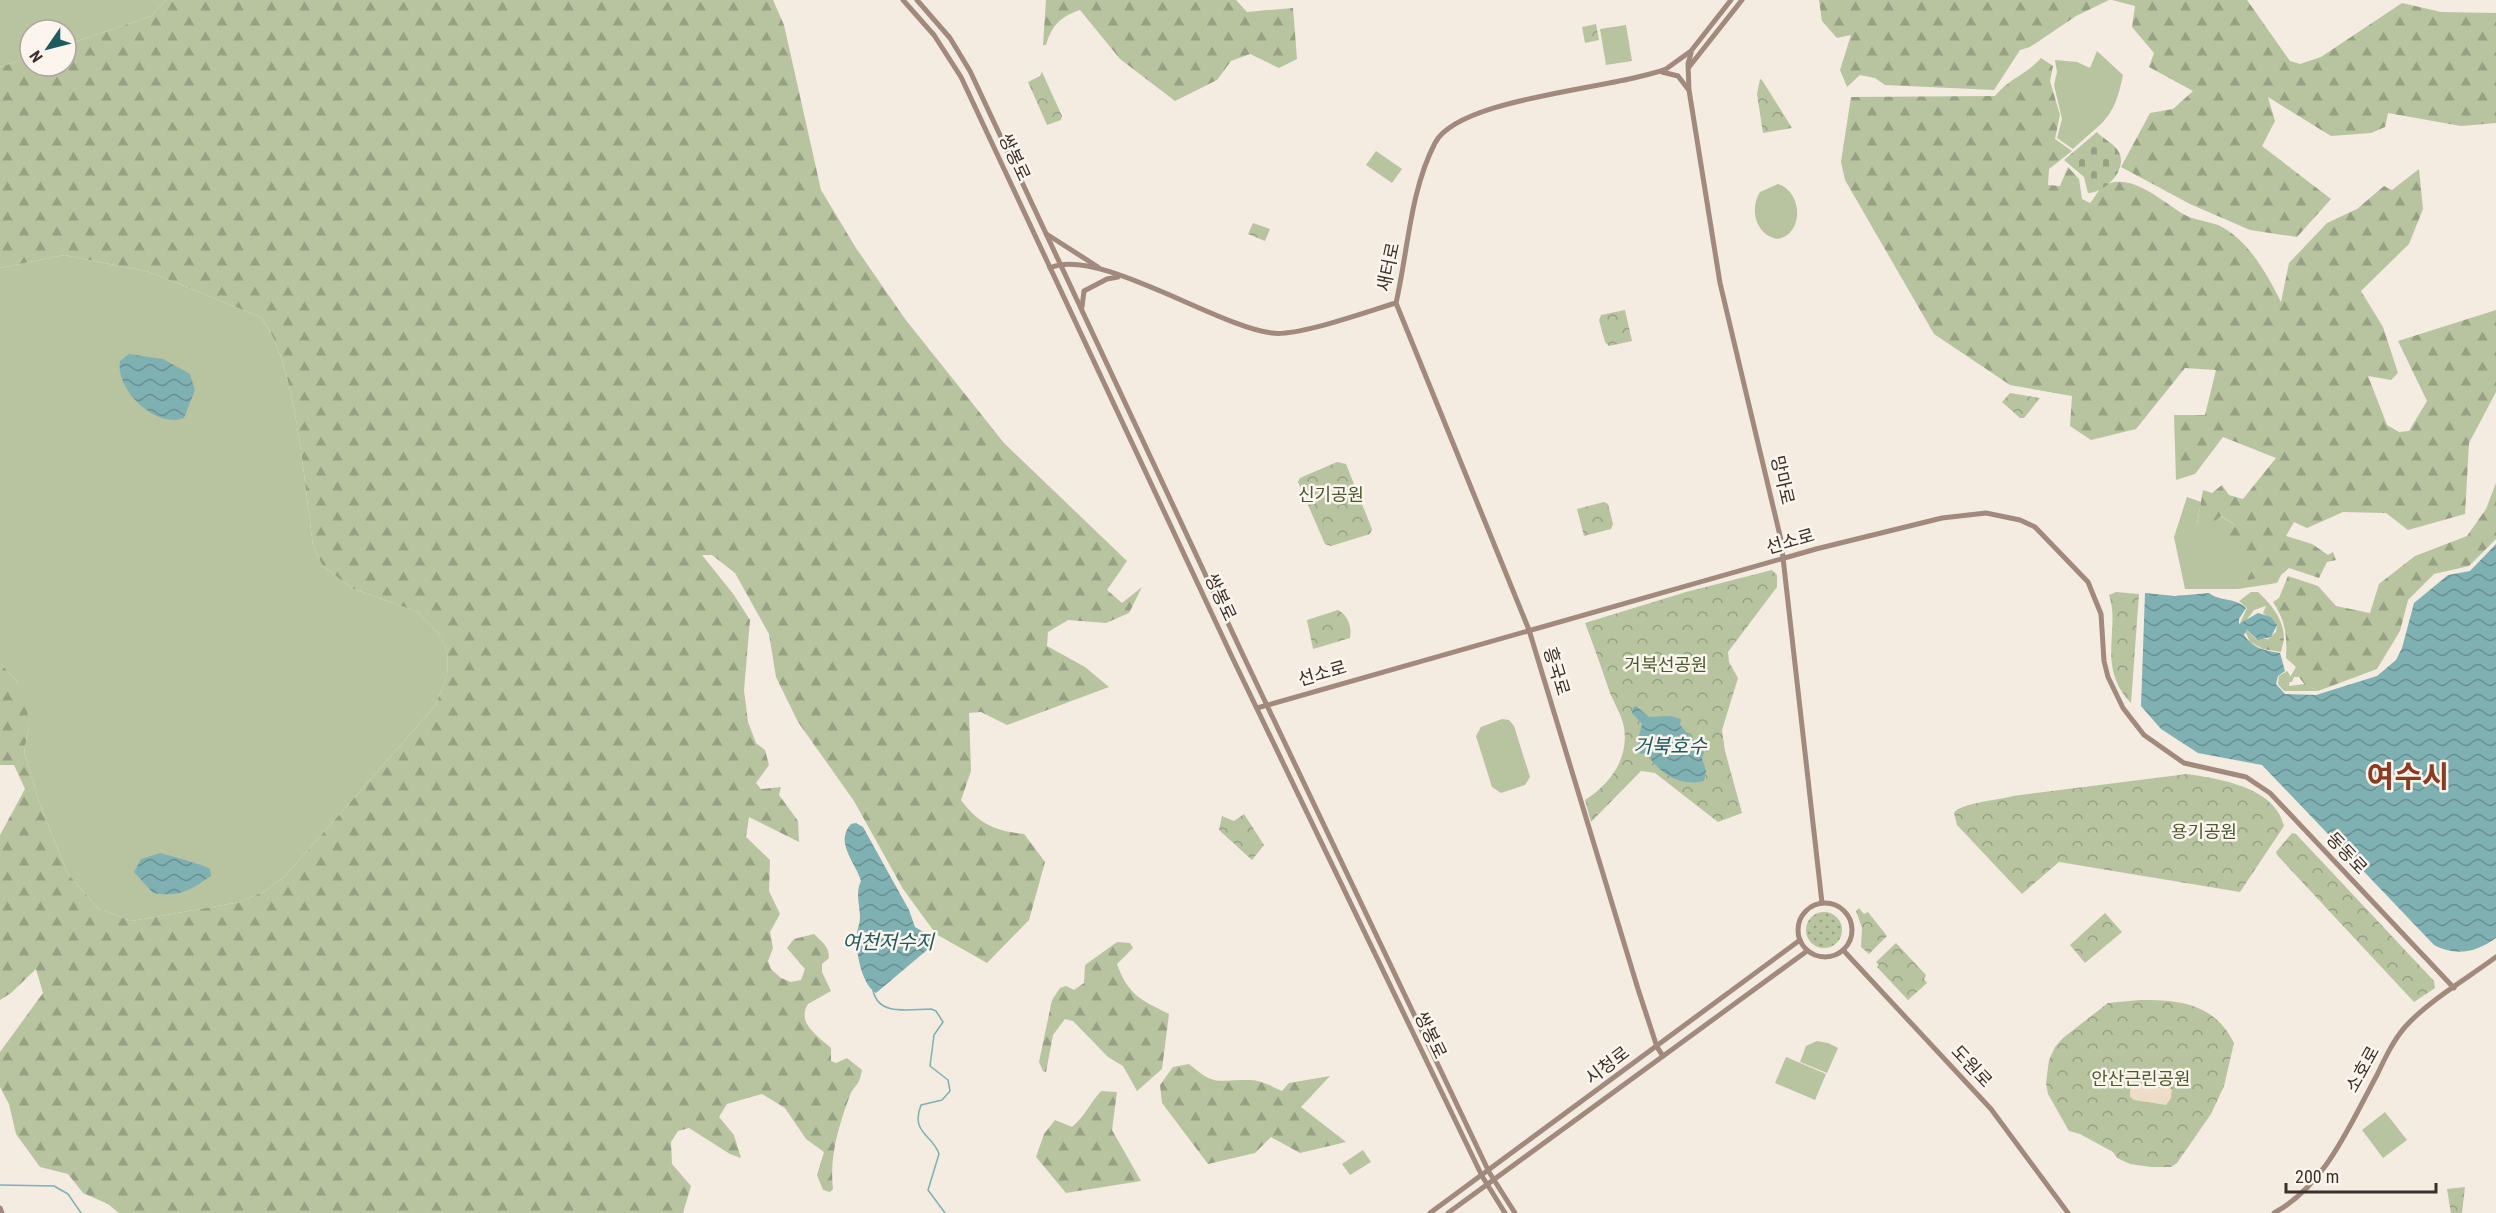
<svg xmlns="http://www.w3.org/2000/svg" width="2496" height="1213" viewBox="0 0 2496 1213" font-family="'Roboto Condensed','Noto Sans KR',sans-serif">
  <defs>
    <pattern id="forest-firs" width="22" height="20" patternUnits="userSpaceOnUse" patternTransform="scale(1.5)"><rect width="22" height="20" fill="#b8c4a0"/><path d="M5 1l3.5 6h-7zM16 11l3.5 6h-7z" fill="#97a083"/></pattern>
    <pattern id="cemetery-stones" width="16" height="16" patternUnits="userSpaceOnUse" patternTransform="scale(1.5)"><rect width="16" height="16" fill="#b8c4a0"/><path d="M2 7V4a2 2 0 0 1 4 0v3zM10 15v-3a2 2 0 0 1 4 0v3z" fill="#97a083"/></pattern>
    <pattern id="park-crowns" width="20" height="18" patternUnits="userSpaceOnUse" patternTransform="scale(1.5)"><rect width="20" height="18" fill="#b8c4a0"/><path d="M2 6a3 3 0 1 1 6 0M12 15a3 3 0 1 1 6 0" fill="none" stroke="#97a083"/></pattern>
    <pattern id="garden-dots" width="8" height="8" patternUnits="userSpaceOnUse" patternTransform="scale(1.5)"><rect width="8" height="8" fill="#b8c4a0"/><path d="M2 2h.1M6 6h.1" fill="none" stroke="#97a083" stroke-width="1.8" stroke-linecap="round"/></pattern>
    <pattern id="water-waves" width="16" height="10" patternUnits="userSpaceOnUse" patternTransform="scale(1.5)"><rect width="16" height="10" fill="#7fb0b2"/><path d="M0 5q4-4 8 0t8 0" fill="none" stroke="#699091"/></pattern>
  </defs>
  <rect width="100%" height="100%" fill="#f4ebe1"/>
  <g fill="#b8c4a0">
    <path d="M0 0H166L151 16 66 45V30H30V57L0 67Z"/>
    <path d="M1626 25 1632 61 1606 65 1600 29Z"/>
    <path d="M2097 51 2123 75C2114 120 2104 120 2073 149L2057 138 2062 119 2054 85 2057 72 2055 60 2077 62 2090 68Z"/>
    <path d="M1376 151 1402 169 1392 183 1366 165Z"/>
    <path d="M1778 184C1802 191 1805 233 1778 239 1756 236 1749 209 1760 192Z"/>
    <path d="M64 255 150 272 260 317C296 356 305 489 313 545L322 565 351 588 418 612 438 633 448 653 447 675 436 705 285 876 265 891 240 902 132 921 99 909 68 874 41 807 24 752 29 727 17 681 0 663V268Z"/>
    <path d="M2187 497 2201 502 2197 523 2220 516 2234 524 2229 535C2242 557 2253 574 2277 583L2238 589H2185L2174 537Z"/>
    <path d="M2251 592H2258C2272 605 2284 620 2284 639L2280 637 2268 639 2262 646 2263 649 2250 642 2245 631H2248L2256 639H2268L2276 632 2277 625 2263 613 2266 606 2254 610 2245 622 2240 623 2247 608 2239 601Z"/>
    <path d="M2287 671 2290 675 2289 686 2304 684 2318 691H2284L2278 684 2279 676Z"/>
    <path d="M1502 719 1509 720 1514 726 1530 777 1525 785 1501 793 1492 787 1476 736 1481 727Z"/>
    <path d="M1817 1041 1828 1043 1838 1048 1827 1073 1800 1062 1806 1046Z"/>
    <path d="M1786 1057 1826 1074 1815 1100 1775 1083Z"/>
    <path d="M2385 1112 2407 1140 2383 1158 2362 1130Z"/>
    <path d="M1363 1150 1371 1162 1350 1175 1342 1164Z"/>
  </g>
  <g fill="url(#forest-firs)">
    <path d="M166 0H773L784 25 821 190 856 248 905 319 1004 443 1127 561 1107 590 1122 603 1142 587 1129 613 1106 623 1068 620 1048 632 1047 646 1085 667 1109 687 1007 725 981 712 969 713 971 771 961 800C979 824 995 831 1024 834L1045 862 1029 920 987 963 936 934 903 889 854 801 798 722 776 677 769 634 735 573 712 555H702L734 595 750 620 744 690 748 722 756 743 765 750 769 765 756 783 761 789 781 787 779 795 798 821 799 842 749 817 746 837 770 860 769 891 780 914 770 932 773 948 768 961 771 969 781 978 791 982 801 980 805 969 787 948 794 939 814 934C822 942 829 946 829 958L822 964V972L831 991 808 1004C796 1023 818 1036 831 1048V1061L836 1063 847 1058 862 1070C859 1087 855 1084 850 1095 839 1125 829 1156 833 1189L830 1192 823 1190 817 1175 824 1152 806 1139 785 1108 762 1094 727 1104 719 1117 734 1135 741 1158 730 1154 689 1128 678 1131 671 1142 672 1164 691 1186 683 1213H119L108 1204 83 1193 68 1174 40 1167 16 1134 9 1104 0 1087V1052L43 993 36 969 11 993 0 1000V835L25 789 14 765H0V663L17 681 27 709 29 727 24 752 41 807 68 874 99 909 132 921 240 902 265 891 285 876 436 705 447 675 448 653 438 633 418 612 351 588 322 565 313 545C305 489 296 356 260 317L150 272 64 255 0 268V67L30 57V66H66V45L151 16Z"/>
    <path d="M1046 0H1236L1247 12 1293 8 1297 59 1279 68 1250 54 1231 61 1217 80 1175 101 1120 59 1080 10C1060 17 1052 25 1046 45H1043Z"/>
    <path d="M1819 0H2109L2076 16 2030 47 2020 50 1994 90 1885 85 1875 78 1860 75 1847 87 1840 70 1851 35 1837 38 1822 21Z"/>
    <path d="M2112 0H2247L2290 61 2300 64 2321 57 2402 3 2441 12 2496 13V123L2461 126 2388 113 2385 127 2371 133 2331 136 2268 97 2275 121 2262 146 2331 199 2297 237 2250 230 2190 204 2121 167 2150 113 2173 109 2193 91 2149 67 2154 53 2132 27 2135 6Z"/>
    <path d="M2041 58 2053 66 2050 81 2060 115 2055 139 2072 151 2049 169 2048 185 2060 186 2068 167 2079 179 2082 199 2090 203C2094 199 2097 192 2101 188 2126 168 2162 201 2183 214 2193 220 2207 221 2218 225 2248 239 2267 274 2281 302L2289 263 2327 223 2357 209 2384 186 2392 190 2419 169 2423 209 2409 244 2361 291 2383 327 2398 373 2391 380 2368 376 2387 425 2399 432 2409 431 2427 401 2398 341 2496 310V392L2469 443 2465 514 2408 530 2386 513 2343 512 2307 528 2294 522 2286 536 2312 544 2328 555 2333 552 2336 560 2327 562 2319 578 2289 568 2281 575 2277 583 2260 577 2249 580 2238 574 2243 558 2228 535 2234 524 2221 516 2211 524H2197L2203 490 2212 493 2222 485 2229 495 2243 499 2276 458 2223 437 2195 474 2176 480 2174 415H2205L2216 370 2185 368 2136 429 2091 440 2070 426 2072 396 2010 385 1934 334 1845 180 1841 162 1851 97 1995 96C2008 79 2027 74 2041 58Z"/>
    <path d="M2496 483V539L2469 566 2434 574 2408 600 2400 631 2377 669 2318 691 2305 685 2299 677H2294L2292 682H2287L2296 667 2286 658C2287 635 2286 622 2273 602L2279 598 2288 576 2318 586 2336 606 2370 613 2379 584 2415 556 2467 536 2486 509Z"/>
    <path d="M2277 636 2284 639 2281 652 2263 649 2261 646 2268 639Z"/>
    <path d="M1117 942 1130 943 1133 948 1117 964C1128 995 1141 1000 1169 1014L1162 1069 1137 1091 1123 1066 1108 1057 1073 1021 1065 1019 1053 1035 1046 1072 1043 1071 1039 1062 1052 1000 1060 988 1066 986 1074 990 1084 983 1085 965Z"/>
    <path d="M1189 1064C1217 1088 1217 1079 1250 1080 1261 1080 1273 1087 1282 1091L1289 1083 1330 1076 1301 1107 1346 1142 1300 1153 1271 1137 1255 1153 1208 1164 1162 1103 1160 1085 1173 1067Z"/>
    <path d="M1101 1091 1117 1092 1112 1130 1141 1181 1066 1193 1036 1157 1044 1134 1055 1120 1072 1127C1085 1116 1090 1103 1101 1091Z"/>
  </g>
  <path fill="url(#cemetery-stones)" d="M2097 132C2102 138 2111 142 2116 148 2132 166 2106 193 2088 193L2084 177 2064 160Z"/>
  <g fill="url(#park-crowns)">
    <path d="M1596 24 1599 40 1585 43 1582 27Z"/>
    <path d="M1042 72 1062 116 1061 120 1047 125 1028 82 1040 76Z"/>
    <path d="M1760 79 1762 80 1792 128 1763 133 1757 94Z"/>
    <path d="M1253 223 1270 229 1265 241 1248 234Z"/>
    <path d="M1625 310 1632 341 1609 346 1605 342 1599 320 1601 315Z"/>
    <path d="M2010 393 2040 398 2024 418H2020L2002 402Z"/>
    <path d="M1337 462 1346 464 1372 529 1370 534 1331 546 1325 544 1298 482 1300 478Z"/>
    <path d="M1604 502 1608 504 1613 524 1611 529 1584 536 1577 509Z"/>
    <path d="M1772 570 1777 575V587L1728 652 1729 662 1738 678 1722 730 1725 751 1742 813 1718 822 1655 773 1641 771 1591 822 1585 800C1612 783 1631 755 1623 723 1620 712 1614 703 1610 693 1602 670 1594 646 1585 623L1686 592Z"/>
    <path d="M2116 592 2139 594 2131 703C2096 666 2121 629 2109 595Z"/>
    <path d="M1338 610C1348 615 1352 627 1350 638L1313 649 1307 620Z"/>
    <path d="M2187 774C2220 779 2275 787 2284 826L2240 892 2059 862 2022 894 1957 825 1954 813C1960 803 1999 800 2013 796Z"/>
    <path d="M1244 814 1264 845 1252 860 1219 830 1222 816 1234 821Z"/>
    <path d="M2292 833 2296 834 2434 981 2435 988 2414 1002 2277 855 2276 852Z"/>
    <path d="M1859 908 1864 914 1868 912 1887 936 1869 954 1861 947 1862 928 1856 911Z"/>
    <path d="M2105 913 2122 932 2085 963 2070 945Z"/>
    <path d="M1896 943 1926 975 1924 979 1927 983 1908 1000 1877 967 1879 965 1876 962Z"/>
    <path d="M2140 1000C2179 1000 2214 1003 2234 1043L2224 1086 2211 1114 2177 1163 2171 1167H2151L2130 1164 2117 1158 2113 1152 2080 1134 2069 1131 2048 1094 2046 1083 2049 1060 2055 1047 2063 1038 2108 1003Z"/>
    <path d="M2465 1187 2462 1213H2451L2447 1189Z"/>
  </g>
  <circle fill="url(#garden-dots)" cx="1824" cy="930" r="18"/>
  <path fill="#ecdcc8" d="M2163 1082 2172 1090 2171 1098 2166 1105 2134 1100 2130 1097V1090L2134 1085Z"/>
  <g fill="url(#water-waves)">
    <path d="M129 354 163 359 190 374 195 390 184 418C157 429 115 391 120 361Z"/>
    <path d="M2496 544V938C2477 952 2456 957 2434 945L2262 765 2198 753 2161 729 2141 706 2145 593 2175 596 2209 593C2220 602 2235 597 2246 608L2239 619V624L2258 613 2271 617 2277 625 2271 637 2258 640 2247 630 2244 635C2254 649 2264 650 2280 653L2285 671 2278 676 2276 684 2285 694 2316 695 2377 676 2396 660 2402 648 2414 603 2448 575 2470 571Z"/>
    <path d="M1636 706 1649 717 1671 716 1681 719 1680 725 1704 752 1702 758 1706 771 1704 781C1680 787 1660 774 1646 753L1640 754 1638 740 1642 724 1632 713 1633 708Z"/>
    <path d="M856 823 863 827 909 910 915 927 932 937 933 945 876 993C861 984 855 949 857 932 858 927 860 923 860 918 860 906 855 892 861 881 856 863 834 842 851 824Z"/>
    <path d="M160 853C168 855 205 865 210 869L211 876C188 891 182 897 153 893L134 872 141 859Z"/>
  </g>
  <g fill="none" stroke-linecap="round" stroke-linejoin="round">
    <g stroke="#7fb0b2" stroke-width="1.5">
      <path d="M873 990C878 1017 910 1009 931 1009L936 1011 943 1022 934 1035 930 1066 948 1080 950 1091 942 1100 921 1105C910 1133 933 1135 939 1154L928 1190 945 1213"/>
      <path d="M0 1185 54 1186 68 1194 81 1213"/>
    </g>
    <g stroke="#a18a7d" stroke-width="5">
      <path d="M903 0 934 35 961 77 1233 659 1482 1176 1505 1213"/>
      <path d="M917 0 950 38 970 71 1243 655 1489 1172 1515 1213"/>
      <path d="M1691 53 1688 64 1689 90 1720 283 1781 540 1822 903"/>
      <path d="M1689 67 1742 0"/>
      <path d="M1662 72 1678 76 1688 89"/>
      <path d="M1048 235 1098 267"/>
      <path d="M1050 268C1096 246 1218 327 1272 333 1297 337 1368 311 1396 303 1408 251 1410 191 1435 143 1459 97 1615 89 1666 69L1691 51 1731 0"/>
      <path d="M1396 303 1529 630 1638 989 1657 1047 1663 1056"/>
      <path d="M1082 307 1084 291 1107 279 1118 277"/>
      <path d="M1257 708 1816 549 1942 518 1986 513 2020 520 2035 527 2088 582 2101 614 2104 661 2108 677 2123 708 2144 735 2184 763 2246 777 2270 793 2454 988"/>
      <circle cx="1825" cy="930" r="27"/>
      <path d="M1843 950 1991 1109 2068 1213"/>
      <path d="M0 1208 2 1213"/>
      <path d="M1430 1213 1800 940"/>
      <path d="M1448 1213 1807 951"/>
      <path d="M2274 1213C2326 1185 2350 1124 2377 1075 2385 1058 2393 1041 2405 1027 2428 1001 2468 978 2496 957"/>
    </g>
  </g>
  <g text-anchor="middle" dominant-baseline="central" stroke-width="5" stroke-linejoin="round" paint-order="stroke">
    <g font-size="18" fill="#3b302b" stroke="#fbf5ee">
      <text transform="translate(1015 157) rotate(65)">쌍봉로</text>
      <text transform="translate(1388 267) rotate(-78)">새터로</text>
      <text transform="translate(1783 480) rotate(77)">망마로</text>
      <text transform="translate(1790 541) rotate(-16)">선소로</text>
      <text transform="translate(1221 597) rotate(65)">쌍봉로</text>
      <text transform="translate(1557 671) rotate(73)">흥국로</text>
      <text transform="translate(1322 673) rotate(-16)">선소로</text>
      <text transform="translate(2347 853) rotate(47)">동동로</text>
      <text transform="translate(1431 1035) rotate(64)">쌍봉로</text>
      <text transform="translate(1607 1065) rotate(-37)">시청로</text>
      <text transform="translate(1972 1066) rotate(47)">도원로</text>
      <text transform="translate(2362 1069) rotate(-61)">소호로</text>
    </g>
    <g font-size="18" fill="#4a5a2e" stroke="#fbf5ee">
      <text x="1331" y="494">신기공원</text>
      <text x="1666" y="664">거북선공원</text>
      <text x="2204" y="831">용기공원</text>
      <text x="2141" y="1078">안산근린공원</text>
    </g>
    <g font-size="20" font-style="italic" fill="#1f5a5e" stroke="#fbf5ee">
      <text x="1670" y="746">거북호수</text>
      <text x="888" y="942">여천저수지</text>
    </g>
    <g font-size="30" font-weight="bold" fill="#8c3b22" stroke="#fbf5ee">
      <text x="2408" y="776">여수시</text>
    </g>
  </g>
  <g transform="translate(48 48) rotate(235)"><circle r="28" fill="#fbf5ee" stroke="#aea6a0" stroke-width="1.5"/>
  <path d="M0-4.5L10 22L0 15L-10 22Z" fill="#1f5a5e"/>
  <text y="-9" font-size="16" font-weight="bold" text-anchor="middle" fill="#3b302b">N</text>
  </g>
  <path d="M2286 1183v9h150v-9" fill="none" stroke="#3b302b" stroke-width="3"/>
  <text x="2295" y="1183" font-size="18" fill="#3b302b" stroke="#fbf5ee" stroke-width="4.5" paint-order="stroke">200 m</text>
</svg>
